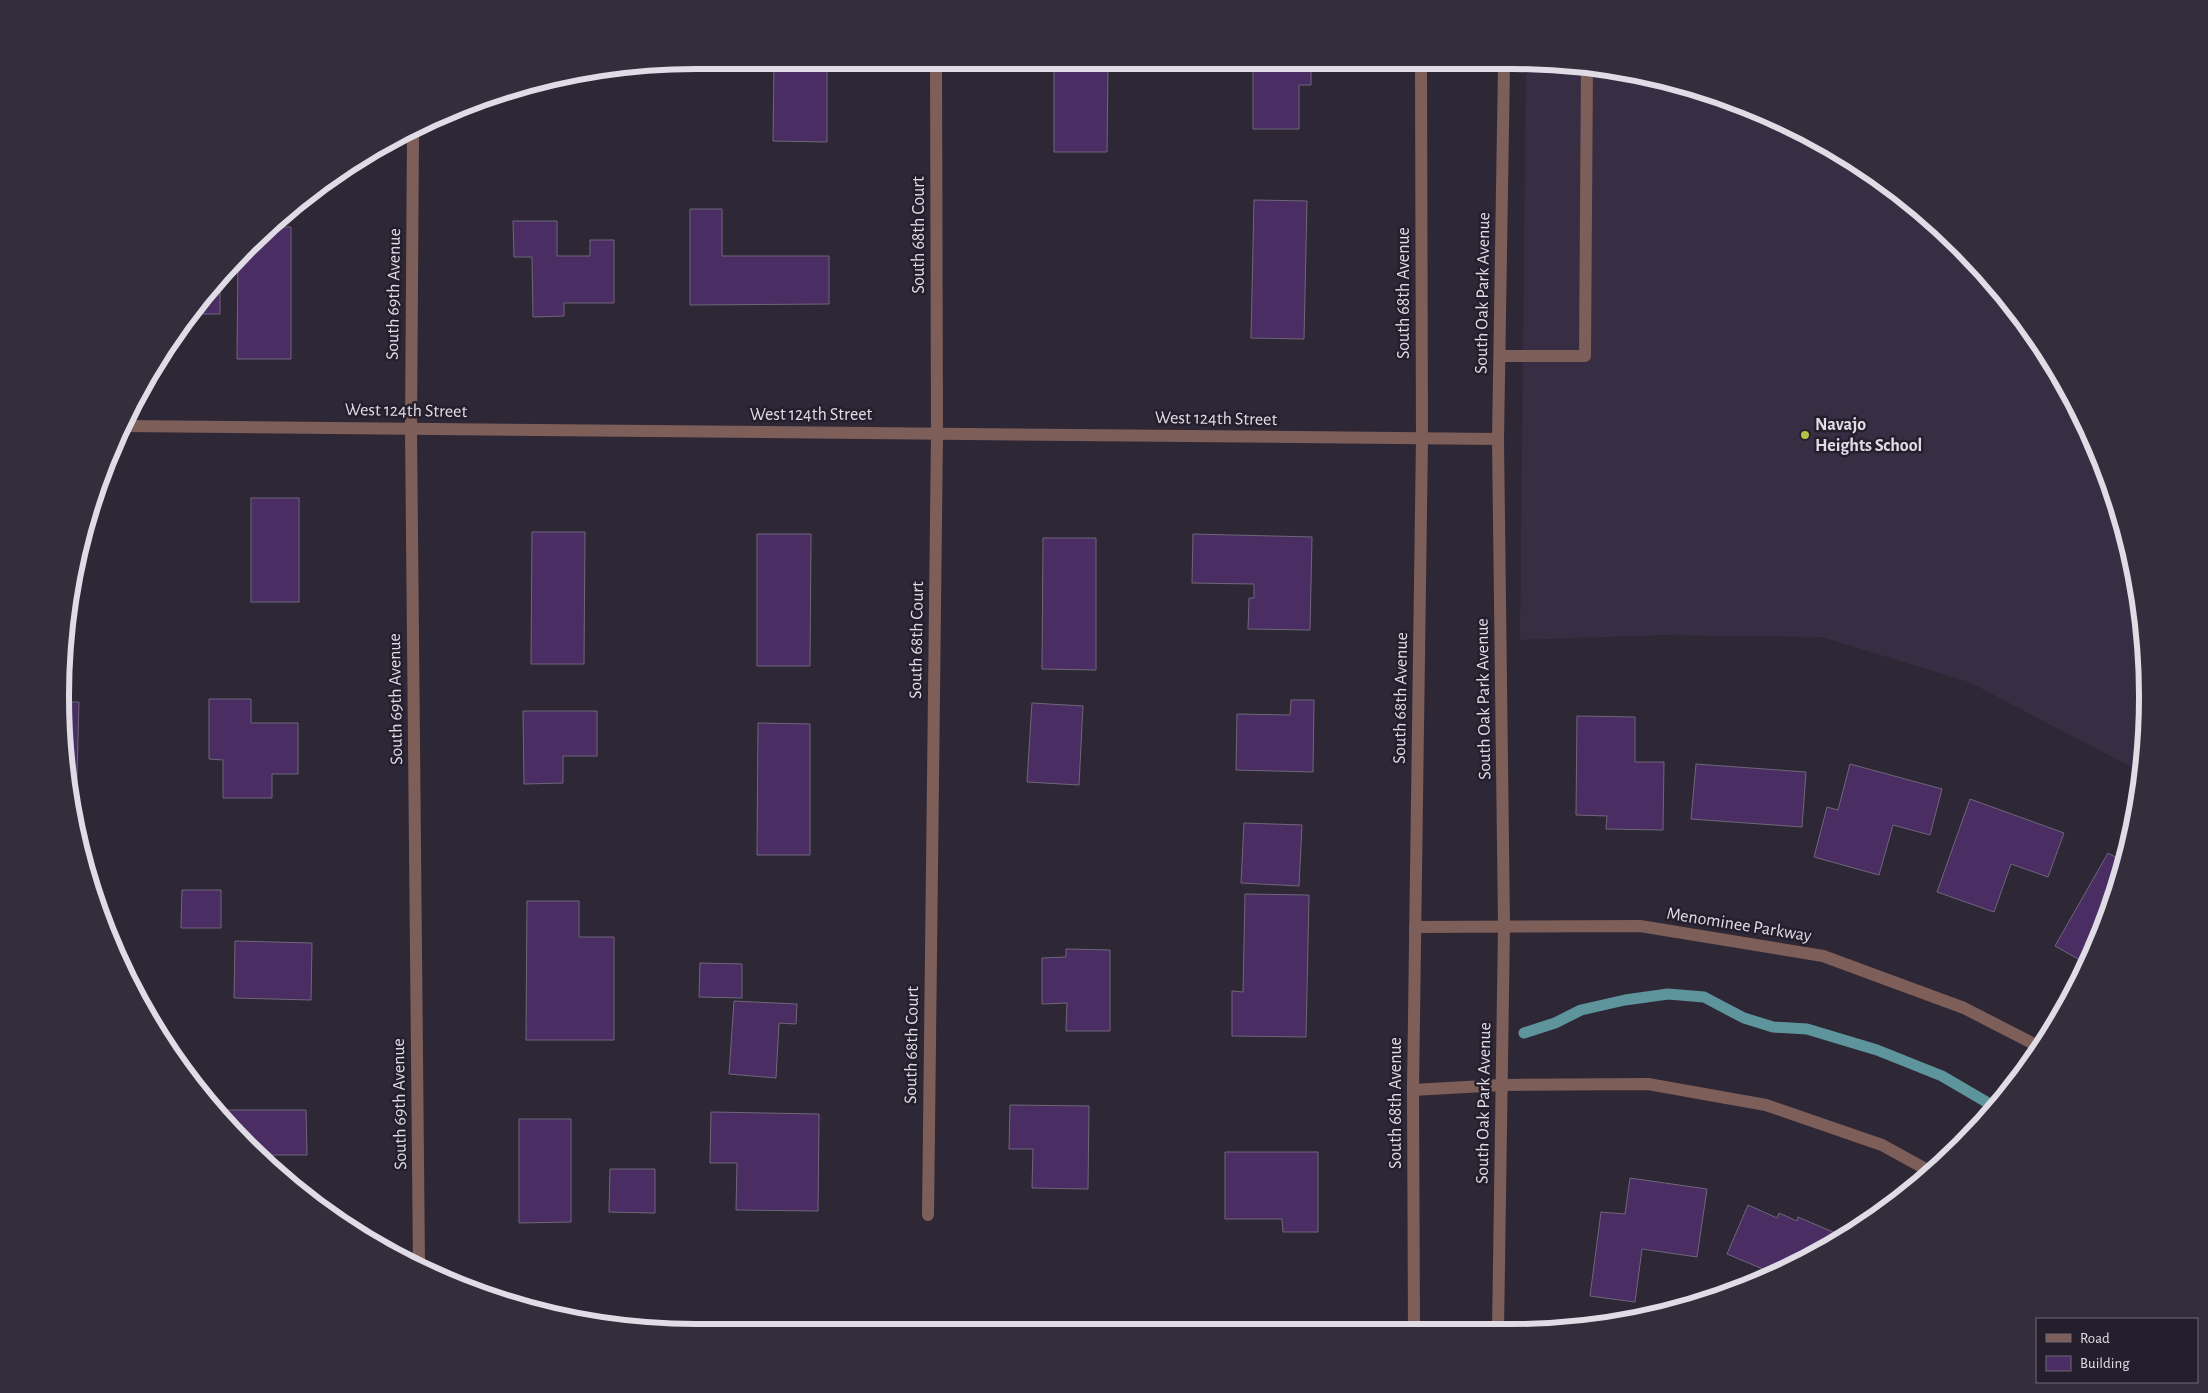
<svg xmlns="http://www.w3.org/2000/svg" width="2208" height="1393" viewBox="0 0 2208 1393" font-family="'Alegreya Sans',sans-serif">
  <rect width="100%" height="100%" fill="#2e2836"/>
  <path fill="#382e43" d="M1526 65H1594L1755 109 1899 192 1990 277 2063 379 2114 492 2143 614 2147 738 2141 772 1969 682 1822 637 1664 635 1520 640Z"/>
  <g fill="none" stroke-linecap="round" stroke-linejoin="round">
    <path stroke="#5e959c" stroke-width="11" d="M1524 1033 1555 1023 1581 1010 1625 1000 1668 994 1704 997 1744 1018 1773 1027 1807 1029 1877 1050 1942 1076 1995 1107"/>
  </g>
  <g fill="#492d63" stroke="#6f6778">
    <path d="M774 65H827V142L773 141Z"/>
    <path d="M1054 65H1108L1107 152H1054Z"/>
    <path d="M1253 65H1311V85H1299V129H1253Z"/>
    <path d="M566 76V81L551 80Z"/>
    <path d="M1254 200 1307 201 1304 339 1251 338Z"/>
    <path d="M690 209H722V256H829V304L690 305Z"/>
    <path d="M513 221H557V256H590V240H614V303H564V316L533 317 532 257H514Z"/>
    <path d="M270 227H291V359H237L238 256Z"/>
    <path d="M220 276V314H188L192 309Z"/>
    <rect x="251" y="498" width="48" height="104"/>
    <path d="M532 532H585L584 664H531Z"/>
    <path d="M757 534H811L810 666H757Z"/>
    <path d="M1193 534 1312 537 1310 630 1248 629 1249 598H1254V584L1192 583Z"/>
    <path d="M1043 538H1096V670L1042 669Z"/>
    <path d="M209 699H251V723H298V774H272V798H223V760L209 759Z"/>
    <path d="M1291 700H1314L1313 772 1236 770 1237 714 1290 715Z"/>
    <path d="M61 702H79L76 814Z"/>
    <path d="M1032 703 1083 706 1079 785 1027 782Z"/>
    <path d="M523 711H597V756H563V783L524 784Z"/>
    <path d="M1577 716 1635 717V762H1664L1663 830 1606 829 1607 816 1576 815Z"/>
    <path d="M758 723 810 724V855H757Z"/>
    <path d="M1696 764 1806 772 1802 827 1691 819Z"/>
    <path d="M1850 764 1942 789 1930 835 1893 825 1879 875 1814 857 1827 807 1838 810Z"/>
    <path d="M1970 799 2064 833 2048 877 2011 864 1994 912 1937 892Z"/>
    <path d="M1244 823 1302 825 1299 886 1241 883Z"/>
    <path d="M2108 853 2126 863 2087 964 2055 946Z"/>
    <path d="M182 890H221V928H181Z"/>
    <path d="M1245 894 1309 895 1306 1037 1232 1036V991L1243 992Z"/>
    <path d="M527 901H579V937H614V1040H526Z"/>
    <path d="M235 941 312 943 311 1000 234 998Z"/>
    <path d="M1066 949 1110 950V1031H1066L1067 1003 1042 1004V958L1066 957Z"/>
    <path d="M700 963 742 964V998L699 997Z"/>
    <path d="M734 1001 797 1004 796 1024 779 1023 776 1078 729 1074Z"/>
    <path d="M1010 1105 1089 1106 1088 1189 1032 1188 1033 1149H1009Z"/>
    <path d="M213 1110H306L307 1155H260Z"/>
    <path d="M711 1112 819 1114 818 1211 736 1210 737 1163H710Z"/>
    <path d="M519 1119H571V1222L519 1223Z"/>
    <path d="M1225 1152H1318V1232H1283L1282 1219H1225Z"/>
    <path d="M610 1169H655V1213L609 1212Z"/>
    <path d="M1630 1178 1707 1189 1697 1257 1642 1249 1635 1302 1590 1296 1601 1212 1625 1214Z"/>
    <path d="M1748 1205 1777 1218 1779 1213 1797 1221 1798 1217 1840 1235 1793 1267 1775 1274 1727 1254Z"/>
  </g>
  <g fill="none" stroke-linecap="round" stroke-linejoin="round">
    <path stroke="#7e5e58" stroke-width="12" d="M1500 356H1585L1587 65"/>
    <g stroke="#7e5e58" stroke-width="12">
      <path d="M413 133 411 429 419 1265"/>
      <path d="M123 426 1498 439"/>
      <path d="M1415 927 1640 926 1823 956 1964 1008 2040 1047"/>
      <path d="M1413 1090 1502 1085 1648 1084 1766 1105 1882 1145 1933 1173"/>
      <path d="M928 1215 937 433 936 65"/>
      <path d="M1414 1331 1413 1090 1422 438 1421 65"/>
      <path d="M1498 1331 1504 926 1498 439 1504 65"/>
    </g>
  </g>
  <circle fill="#b4c24a" stroke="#251e2c" stroke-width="2" cx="1805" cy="435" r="5"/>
  <g text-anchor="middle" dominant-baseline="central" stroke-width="5" stroke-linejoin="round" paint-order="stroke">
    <g font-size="18" fill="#e0dce6" stroke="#251e2c">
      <text transform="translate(919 235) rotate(-90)">South 68th Court</text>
      <text transform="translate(1404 293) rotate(-90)">South 68th Avenue</text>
      <text transform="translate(1483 293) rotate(-89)">South Oak Park Avenue</text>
      <text transform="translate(394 294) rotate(-89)">South 69th Avenue</text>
      <text transform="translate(406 411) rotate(1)">West 124th Street</text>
      <text x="811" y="415">West 124th Street</text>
      <text transform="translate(1216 419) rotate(1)">West 124th Street</text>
      <text transform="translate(917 640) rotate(-89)">South 68th Court</text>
      <text transform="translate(1401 698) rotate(-89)">South 68th Avenue</text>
      <text transform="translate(396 699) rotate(-91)">South 69th Avenue</text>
      <text transform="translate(1484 699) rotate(-91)">South Oak Park Avenue</text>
      <text transform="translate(1739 925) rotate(9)">Menominee Parkway</text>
      <text transform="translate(912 1045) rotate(-89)">South 68th Court</text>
      <text transform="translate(1396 1103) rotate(-90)">South 68th Avenue</text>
      <text transform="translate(1484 1103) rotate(-89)">South Oak Park Avenue</text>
      <text transform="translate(400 1104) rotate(-91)">South 69th Avenue</text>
    </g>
    <g font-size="18" font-weight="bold" fill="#e0dce6" stroke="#251e2c" text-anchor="start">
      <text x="1815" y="425">Navajo<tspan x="1815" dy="21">Heights School</tspan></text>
    </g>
  </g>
  <path d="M0 0H2208V1393H0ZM696 69H1512A627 627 0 0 1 2139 696V697A627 627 0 0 1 1512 1324H696A627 627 0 0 1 69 697V696A627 627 0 0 1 696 69Z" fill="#342d3b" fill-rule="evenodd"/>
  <path fill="none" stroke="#e0dce6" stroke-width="6" d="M696 69H1512A627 627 0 0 1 2139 696V697A627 627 0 0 1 1512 1324H696A627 627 0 0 1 69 697V696A627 627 0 0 1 696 69Z"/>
  <rect x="2036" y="1318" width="162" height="65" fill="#251e2c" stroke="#706a76"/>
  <rect x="2046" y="1334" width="25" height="8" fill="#7e5e58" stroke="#706a76"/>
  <text x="2080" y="1343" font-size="15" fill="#e0dce6">Road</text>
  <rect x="2046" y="1356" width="25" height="15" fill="#492d63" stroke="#706a76"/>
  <text x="2080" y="1368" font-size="15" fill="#e0dce6">Building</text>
</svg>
